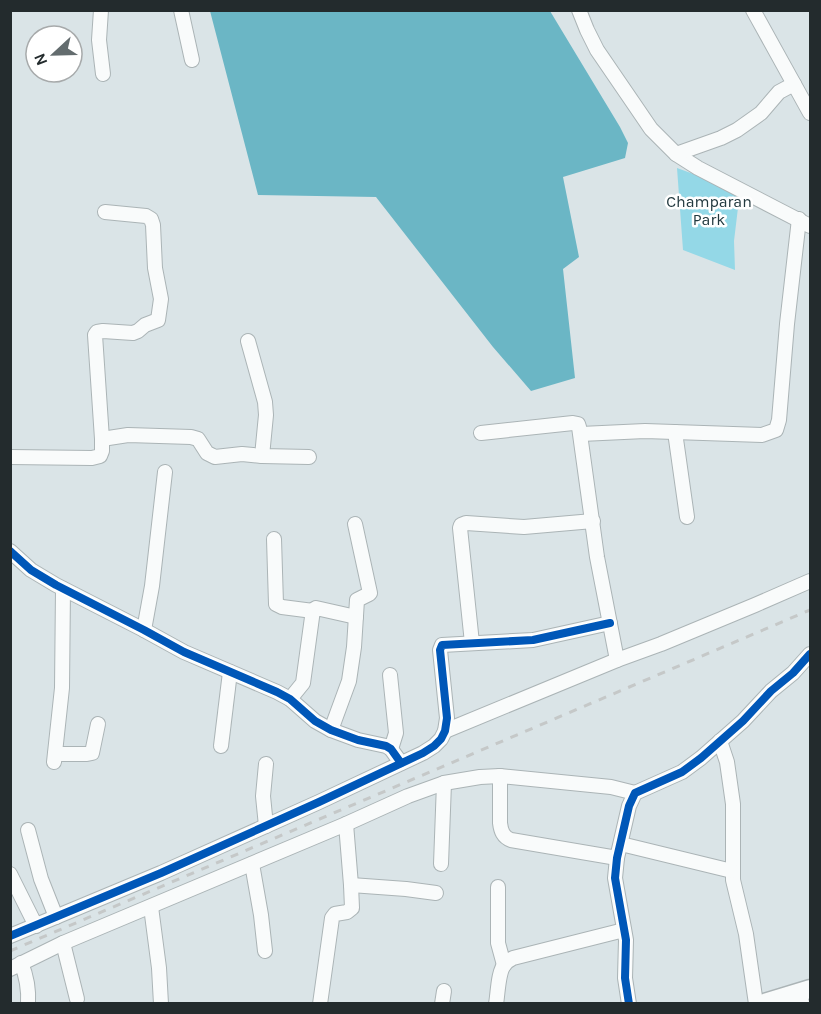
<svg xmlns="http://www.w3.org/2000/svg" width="821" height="1014" viewBox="0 0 821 1014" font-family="Karla,sans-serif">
  <rect width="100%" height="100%" fill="#dae4e7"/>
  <path fill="#94d8e7" d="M677 168 740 191 734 241 735 270 683 250Z"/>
  <path fill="#6bb6c5" d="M210 11H550L620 127 628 143 625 158 563 177 579 257 563 269 575 378 531 391 493 347 376 197 258 195Z"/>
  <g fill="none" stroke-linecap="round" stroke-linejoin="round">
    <defs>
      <g id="minor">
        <path d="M101 10 99 40 103 74"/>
        <path d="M181 10 192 60"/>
        <path d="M579 10 587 30 597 50 636 107 651 129 676 154 698 168 810 226"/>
        <path d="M753 10 810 113"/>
        <path d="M676 154 721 138 737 130 761 113 779 92 794 84"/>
        <path d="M248 341 265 402 266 415 262 456"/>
        <path d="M675 432 687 517"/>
        <path d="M481 433 573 423 578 424 579 427 597 557 617 660"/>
        <path d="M581 434 645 431 762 435 776 430 779 420 787 324 799 219"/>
        <path d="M102 439 128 435 191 437 198 439 207 453 215 457 242 454 262 456 309 457"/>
        <path d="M10 457 92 458 100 456 102 451V439L95 335 97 332 103 331 133 333 138 331 145 325 158 320 161 299 155 268 153 225 151 219 146 216 105 212"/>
        <path d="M274 539 276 604 282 607 313 611"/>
        <path d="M10 551 31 570 56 585 144 630 184 652 277 692 290 699 315 721 331 730 358 740 386 746 391 749 401 763"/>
        <path d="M144 630 152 586 165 472"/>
        <path d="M472 643 460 528 461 525 466 523 524 527 593 521"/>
        <path d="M390 675 396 733 391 749"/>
        <path d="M290 699 303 683 313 610 316 608 356 617"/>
        <path d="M331 730 349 681 354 647 357 600 369 594 370 593 355 524"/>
        <path d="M445 731 617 660 661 644 755 605 810 581"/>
        <path d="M720 741 727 762 733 804V880L746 934 756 1004"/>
        <path d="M221 746 230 672"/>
        <path d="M55 754H87L92 753 98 724"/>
        <path d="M54 762 62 688 63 589"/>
        <path d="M266 764 263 796 266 826"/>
        <path d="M500 776V823C501 831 503 837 511 840L617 858"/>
        <path d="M28 830 41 879 56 917"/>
        <path d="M621 844 732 871"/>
        <path d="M252 864 261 915 265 951"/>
        <path d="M441 864 444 783"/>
        <path d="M10 874 36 926"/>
        <path d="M351 885 406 889 436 893"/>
        <path d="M498 887V943L504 965"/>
        <path d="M151 907 159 968 161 1004"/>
        <path d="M10 936 161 873 319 802 423 753 434 746 441 739 445 731 447 718 440 650 442 645 533 640 610 623"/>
        <path d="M63 943 77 999"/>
        <path d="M21 963C27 977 29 988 28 1004"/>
        <path d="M10 969 63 943 346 824 408 796 444 783 480 777 500 776 611 787 635 793"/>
        <path d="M802 1002V1004"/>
        <path d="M320 1004 332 918 335 914 347 912 352 908 351 885 346 824"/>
        <path d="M442 1004 444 991"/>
        <path d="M496 1004C498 993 498 971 505 964 507 961 510 960 513 958L624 930"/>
        <path d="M629 1004 625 978 626 940 615 878 617 858 629 806 635 793 682 772 701 758 743 721 771 691 793 673 810 654"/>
      </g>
      <path id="major" d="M761 1004 810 989"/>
    </defs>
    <use href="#minor" stroke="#abb4b6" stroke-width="16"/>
    <use href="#major" stroke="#abb4b6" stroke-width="21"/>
    <use href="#minor" stroke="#f9fbfb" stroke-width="14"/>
    <use href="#major" stroke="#f9fbfb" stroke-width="18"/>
    <path stroke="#c5c8c8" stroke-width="3" stroke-dasharray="8 8" stroke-linecap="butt" d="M10 951 810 610"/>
    <defs>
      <g id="cycleway">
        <path d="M10 551 31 570 56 585 144 630 184 652 277 692 290 699 315 721 331 730 358 740 386 746 391 749 401 763"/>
        <path d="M10 936 161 873 319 802 423 753 434 746 441 739 445 731 447 718 440 650 442 645 533 640 610 623"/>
        <path d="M629 1004 625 978 626 940 615 878 617 858 629 806 635 793 682 772 701 758 743 721 771 691 793 673 810 654"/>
      </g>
    </defs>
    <use href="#cycleway" stroke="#fff" stroke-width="11"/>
    <use href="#cycleway" stroke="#0057b8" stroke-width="8"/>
  </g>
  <g text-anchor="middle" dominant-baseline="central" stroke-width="5" stroke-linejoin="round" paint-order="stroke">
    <g font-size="16" fill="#22393f" stroke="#fff">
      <text x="709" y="201">Champaran<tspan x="709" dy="18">Park</tspan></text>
    </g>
  </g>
  <rect width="821" height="1014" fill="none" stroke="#232b2d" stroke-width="24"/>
  <g transform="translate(54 54) rotate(248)"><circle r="28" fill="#ffffff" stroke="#a7aaab" stroke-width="1.5"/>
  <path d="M0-4.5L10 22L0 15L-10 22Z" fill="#636c6e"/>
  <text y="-9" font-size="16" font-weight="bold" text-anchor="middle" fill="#232b2d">N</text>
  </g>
</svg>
